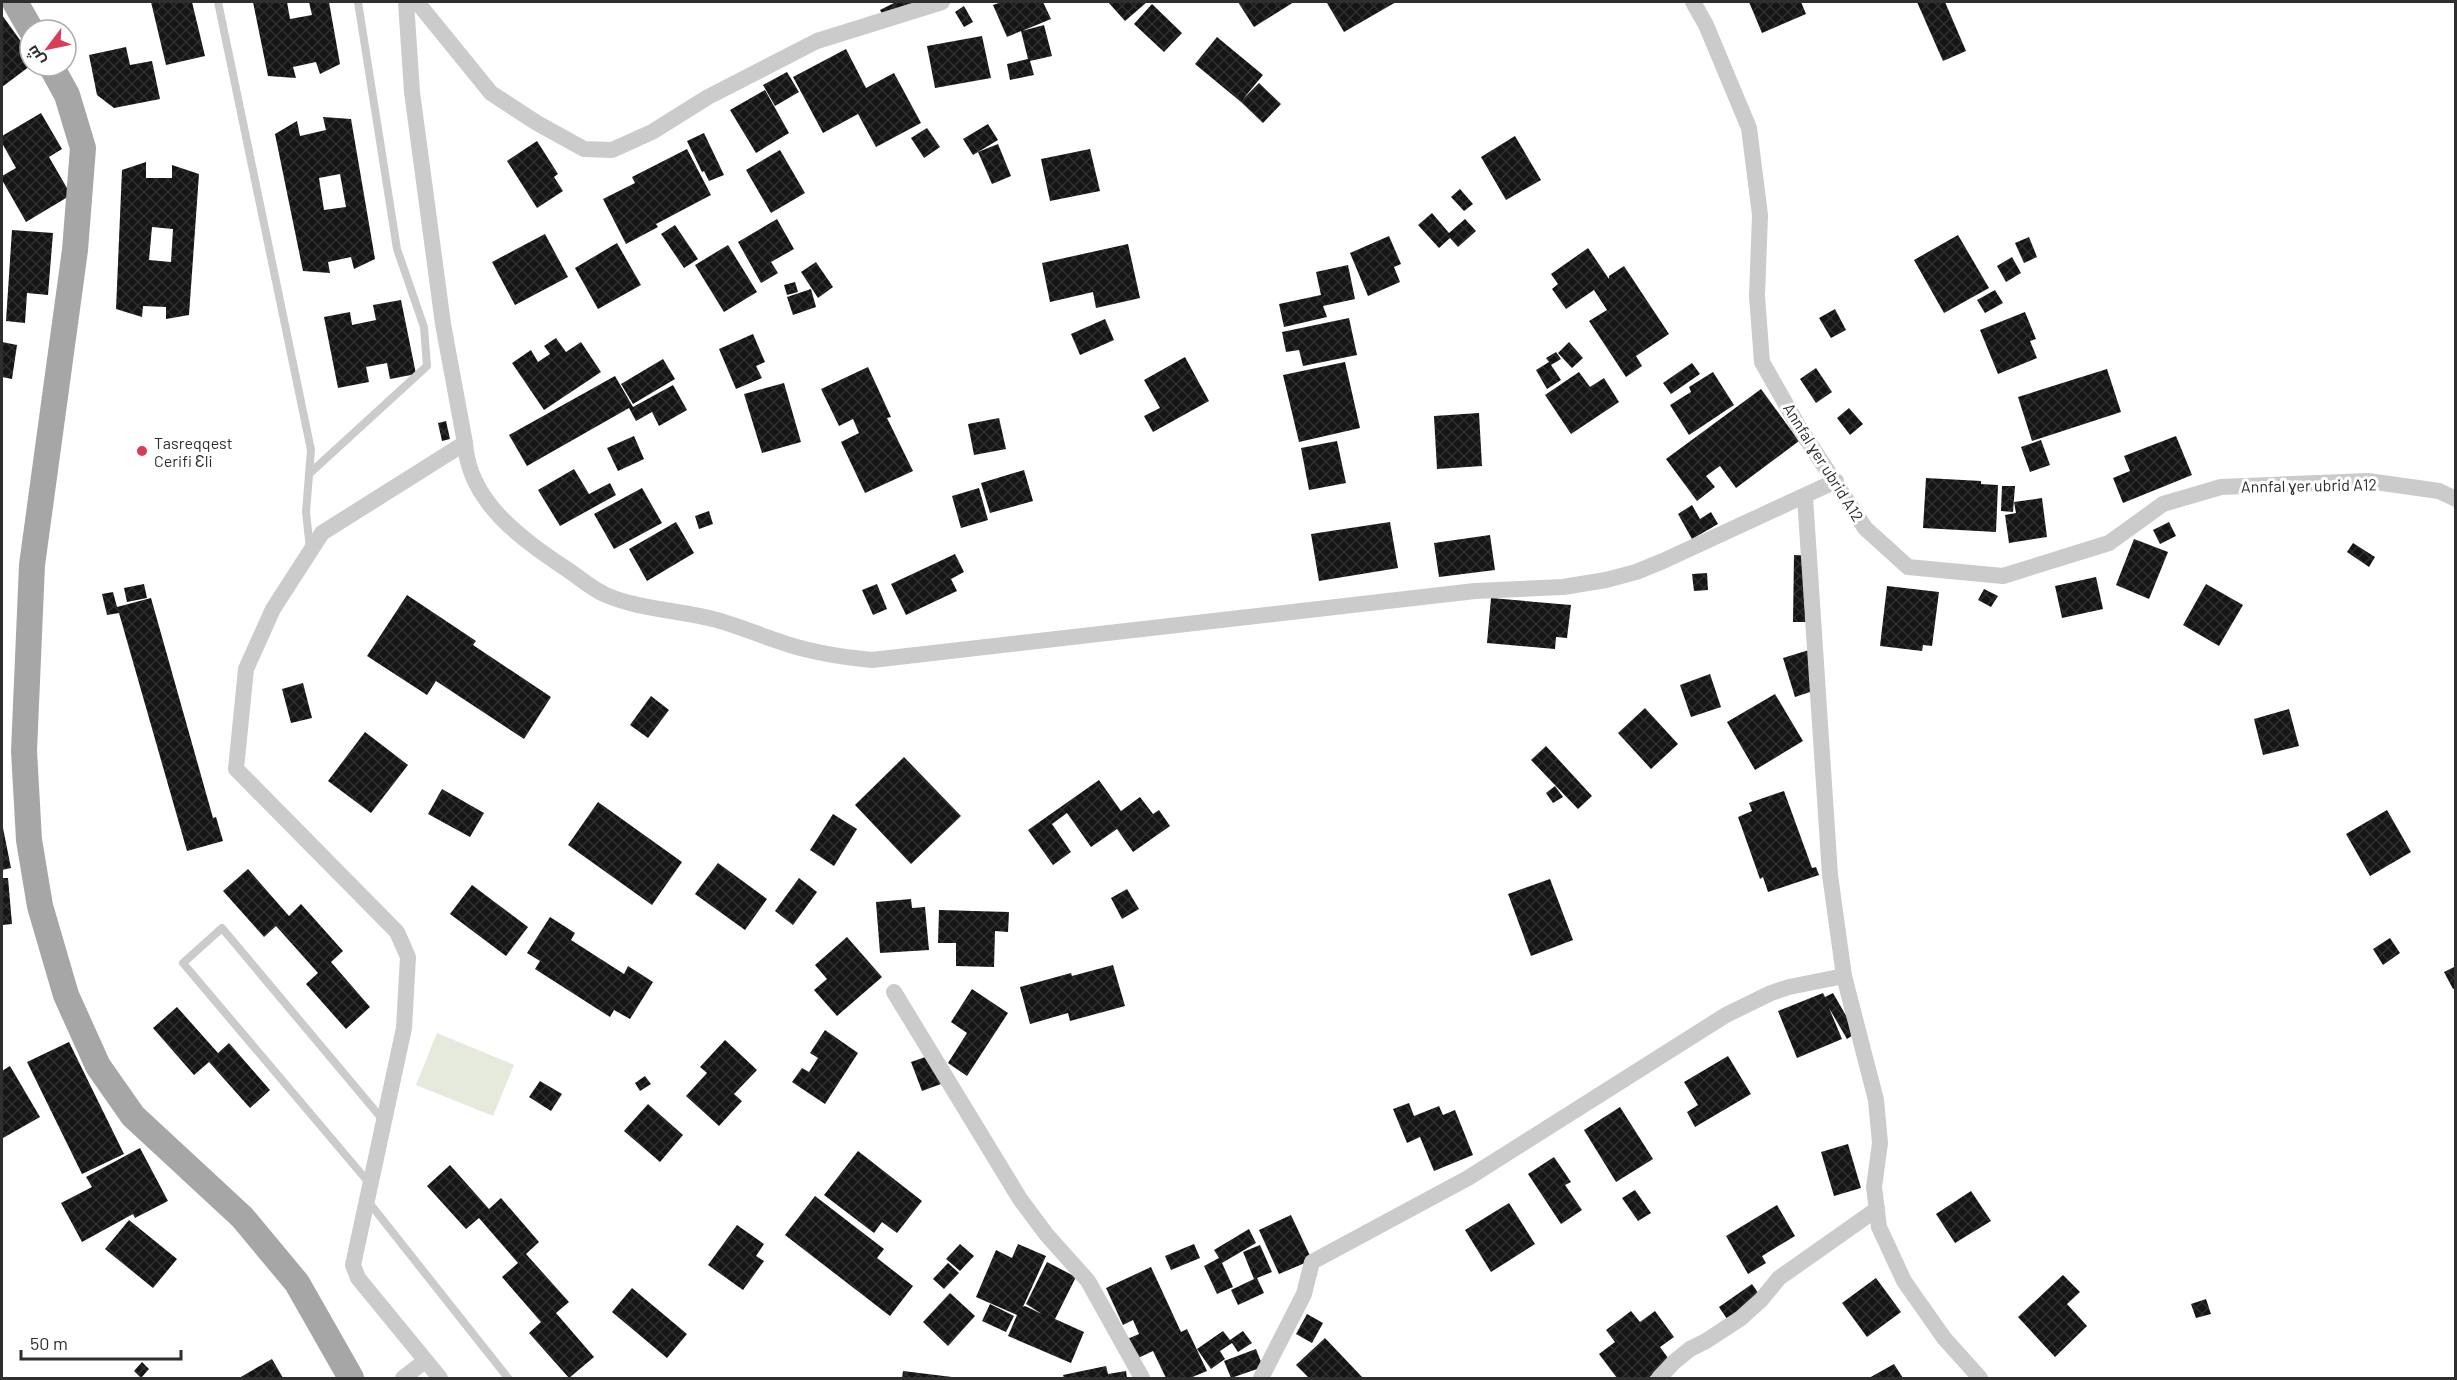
<svg xmlns="http://www.w3.org/2000/svg" width="2457" height="1380" viewBox="0 0 2457 1380" font-family="Barlow,Cairo,sans-serif">
  <defs>
    <pattern id="building-cross-hatch" width="8" height="8" patternUnits="userSpaceOnUse" patternTransform="scale(1.5)"><rect width="8" height="8" fill="#151515"/><path d="M0 0l8 8M0 8l8-8" fill="none" stroke="#2f2f2f"/></pattern>
  </defs>
  <rect width="100%" height="100%" fill="#fff"/>
  <path fill="#e5eadc" d="M437 1033 514 1065 493 1116 416 1085Z"/>
  <g fill="url(#building-cross-hatch)" fill-rule="evenodd">
    <path d="M151 2H192L205 56 166 65Z"/>
    <path d="M253 2H287L290 19 312 15 309 2H329L340 64 320 74 316 62 293 67 296 78 268 76Z"/>
    <path d="M896 2H925L889 26 880 10Z"/>
    <path d="M1002 2H1043L1051 19 1022 31 1044 25 1052 56 1030 61 1034 75 1010 80 1007 64 1028 59 1021 31 1007 37 993 5Z"/>
    <path d="M1108 2H1147L1125 21Z"/>
    <path d="M1238 2H1294L1254 27Z"/>
    <path d="M1329 2H1396L1344 32 1327 3Z"/>
    <path d="M1749 2H1801L1806 14 1762 33Z"/>
    <path d="M1917 2H1945L1966 51 1943 61Z"/>
    <path d="M1152 4 1182 33 1164 52 1134 24Z"/>
    <path d="M964 6 973 22 964 27 955 12Z"/>
    <path d="M2 15 30 54V66L2 87Z"/>
    <path d="M982 36 991 78 935 88 927 46Z"/>
    <path d="M1217 37 1263 75 1243 99 1259 83 1281 104 1263 123 1241 102 1195 64Z"/>
    <path d="M126 47 130 65 152 61 160 99 114 108 97 95 89 55Z"/>
    <path d="M846 49 866 88 894 73 921 123 876 147 858 114 823 133 793 77Z"/>
    <path d="M787 72 799 92 775 106 763 85Z"/>
    <path d="M765 90 789 133 756 153 730 110Z"/>
    <path d="M41 113 62 149 49 157 71 195 26 222 2 180V176L16 168 2 143V136Z"/>
    <path d="M323 117 351 119 375 259 354 269 351 257 328 262 330 273 303 271 275 134 297 121 300 136 326 130ZM340 174 346 207 324 210 319 178Z"/>
    <path d="M988 124 998 140 973 155 963 139Z"/>
    <path d="M927 128 940 147 924 158 911 138Z"/>
    <path d="M704 133 724 175 709 181 704 171 702 172 687 141Z"/>
    <path d="M1515 136 1541 180 1506 200 1481 157Z"/>
    <path d="M537 141 558 174 554 177 563 191 537 208 507 161Z"/>
    <path d="M998 144 1011 176 992 184 978 152Z"/>
    <path d="M687 149 711 195 656 224 658 227 626 244 603 199 635 183 632 177Z"/>
    <path d="M1090 149 1100 191 1050 201 1041 159Z"/>
    <path d="M780 150 805 193 771 213 746 170Z"/>
    <path d="M146 162V178H172V165L199 174 189 315 166 319V307L143 306 142 317 116 309 122 170ZM152 227 173 229 171 262 149 260Z"/>
    <path d="M1460 189 1473 204 1464 211 1451 197Z"/>
    <path d="M1432 213 1449 233 1465 219 1476 231 1458 247 1450 238 1439 248 1418 225Z"/>
    <path d="M777 219 794 249 771 262 778 273 761 283 738 242Z"/>
    <path d="M675 225 698 259 684 268 661 234Z"/>
    <path d="M12 230 53 233 48 295 27 293 25 323 6 321Z"/>
    <path d="M545 234 568 277 515 305 492 262Z"/>
    <path d="M1958 235 1989 288 1944 313 1914 260Z"/>
    <path d="M1389 236 1401 264 1394 267 1400 282 1368 296 1350 253Z"/>
    <path d="M2029 237 2037 257 2024 263 2015 243Z"/>
    <path d="M617 243 641 285 598 309 575 268Z"/>
    <path d="M1128 244 1140 298 1096 308 1093 292 1050 302 1042 263Z"/>
    <path d="M728 245 757 292 724 312 695 265Z"/>
    <path d="M1588 248 1609 279V276L1624 266 1669 334 1636 356 1642 366 1626 377 1589 321 1607 310 1594 290 1566 309 1552 289 1558 284 1551 274Z"/>
    <path d="M2012 257 2021 273 2006 282 1997 266Z"/>
    <path d="M816 262 833 287 818 298 801 272Z"/>
    <path d="M1348 265 1355 299 1323 306 1327 317 1284 327 1279 304 1321 295 1316 272Z"/>
    <path d="M795 282 798 292 787 295 784 285Z"/>
    <path d="M811 289 816 307 793 315 787 297Z"/>
    <path d="M1995 290 2003 303 1985 313 1977 300Z"/>
    <path d="M401 300 416 374 390 379 387 363 366 367 369 382 338 388 324 317 350 312 352 325 376 320 373 305Z"/>
    <path d="M1835 309 1846 330 1831 338 1819 318Z"/>
    <path d="M2025 312 2036 339 2030 341 2037 358 1998 374 1980 330Z"/>
    <path d="M1349 318 1357 355 1303 366 1299 350 1286 352 1282 332Z"/>
    <path d="M1105 319 1114 340 1080 355 1071 334Z"/>
    <path d="M753 334 765 362 756 366 762 378 736 389 719 349Z"/>
    <path d="M556 338 566 352 581 342 601 372 544 410 512 363 531 350 538 362 550 354 544 346Z"/>
    <path d="M2 342 17 345 12 379 2 377Z"/>
    <path d="M1569 342 1583 358 1572 368 1558 353Z"/>
    <path d="M1556 352 1561 359 1551 365 1561 380 1547 389 1536 370 1549 362 1546 358Z"/>
    <path d="M1185 357 1209 401 1153 432 1144 416 1160 408 1144 380Z"/>
    <path d="M663 359 675 379 633 404 621 384Z"/>
    <path d="M1345 362 1360 428 1299 442 1283 375Z"/>
    <path d="M1692 363 1700 374 1671 394 1663 383Z"/>
    <path d="M868 367 891 417 887 418 913 471 865 493 841 442 859 433 853 419 839 426 821 389Z"/>
    <path d="M1816 368 1832 392 1816 403 1800 379Z"/>
    <path d="M2107 369 2121 412 2032 441 2018 397Z"/>
    <path d="M1579 372 1590 387 1604 378 1619 402 1571 434 1545 395Z"/>
    <path d="M1713 372 1734 405 1689 435 1670 405 1691 392 1689 387Z"/>
    <path d="M615 376 633 407 673 385 687 410 659 426 652 412 636 421 629 408 527 466 509 435Z"/>
    <path d="M784 383 801 442 762 453 744 394Z"/>
    <path d="M1761 389 1799 441 1736 488 1720 466 1706 476 1715 487 1697 501 1666 459Z"/>
    <path d="M1849 408 1863 424 1850 435 1837 418Z"/>
    <path d="M1479 413 1482 466 1437 469 1434 416Z"/>
    <path d="M999 418 1006 449 974 455 968 424Z"/>
    <path d="M446 421 450 439 442 441 438 423Z"/>
    <path d="M634 436 644 459 618 471 607 448Z"/>
    <path d="M2176 436 2192 475 2123 503 2113 478 2130 471 2124 456Z"/>
    <path d="M2041 440 2050 465 2030 472 2021 447Z"/>
    <path d="M1337 441 1346 483 1309 490 1301 448Z"/>
    <path d="M574 469 589 494 610 483 616 495 560 526 538 490Z"/>
    <path d="M1024 470 1033 501 990 513 981 483Z"/>
    <path d="M1926 478 1981 481V484L1998 485 1996 532 1923 528Z"/>
    <path d="M2002 486H2015L2013 512 2001 511Z"/>
    <path d="M642 488 662 523 614 549 594 514Z"/>
    <path d="M979 488 988 520 961 528 952 496Z"/>
    <path d="M2042 498 2047 537 2009 543 2005 515 2016 513 2014 502Z"/>
    <path d="M1692 505 1700 519 1711 512 1718 524 1692 539 1678 514Z"/>
    <path d="M709 511 713 524 699 529 695 516Z"/>
    <path d="M676 522 694 553 647 581 629 549Z"/>
    <path d="M1390 522 1398 568 1319 581 1311 534Z"/>
    <path d="M2169 522 2176 536 2160 544 2153 530Z"/>
    <path d="M1490 535 1495 570 1439 577 1434 543Z"/>
    <path d="M2134 539 2168 552 2149 599 2116 585Z"/>
    <path d="M2353 543 2375 557 2369 567 2347 552Z"/>
    <path d="M955 554 964 572 951 579 957 591 906 615 891 584Z"/>
    <path d="M1794 555 1815 556V622H1793Z"/>
    <path d="M1707 573 1708 590 1694 591 1692 574Z"/>
    <path d="M2096 577 2103 609 2062 618 2055 586Z"/>
    <path d="M144 584 147 598 127 602 124 588Z"/>
    <path d="M877 584 887 609 873 615 862 590Z"/>
    <path d="M2206 584 2243 605 2219 646 2183 625Z"/>
    <path d="M1887 586 1939 592 1932 646 1923 645 1922 651 1880 646Z"/>
    <path d="M1984 589 1998 596 1991 607 1978 600Z"/>
    <path d="M113 592 117 607 151 598 213 818 216 817 223 841 187 851 119 613 107 615 102 594Z"/>
    <path d="M407 595 476 641 473 645 551 697 524 739 436 681 427 695 367 656Z"/>
    <path d="M1491 598 1571 605 1567 638 1556 637 1555 649 1487 643Z"/>
    <path d="M1809 650 1822 688 1795 697 1783 658Z"/>
    <path d="M1710 674 1721 707 1691 717 1680 685Z"/>
    <path d="M303 683 312 718 291 723 282 689Z"/>
    <path d="M1775 694 1803 741 1755 770 1727 722Z"/>
    <path d="M651 696 669 710 648 738 630 725Z"/>
    <path d="M1645 708 1678 744 1651 769 1618 733Z"/>
    <path d="M2289 709 2299 746 2263 755 2254 719Z"/>
    <path d="M365 732 408 765 371 813 328 781Z"/>
    <path d="M1546 746 1592 796 1578 809 1531 760Z"/>
    <path d="M904 757 961 816 911 864 855 805Z"/>
    <path d="M1099 780 1121 811 1140 797 1153 814 1159 810 1170 826 1133 852 1117 829 1091 847 1067 813 1052 824 1071 852 1053 865 1028 830Z"/>
    <path d="M1555 786 1563 797 1553 803 1546 793Z"/>
    <path d="M442 789 484 813 470 837 428 814Z"/>
    <path d="M1784 791 1812 868 1816 867 1819 875 1768 892 1763 877 1760 879 1738 817 1752 811 1749 803Z"/>
    <path d="M598 802 682 862 652 905 568 845Z"/>
    <path d="M2387 810 2411 852 2370 876 2346 834Z"/>
    <path d="M833 814 857 829 834 866 810 850Z"/>
    <path d="M2 823 11 868 2 870Z"/>
    <path d="M718 863 767 899 745 930 695 894Z"/>
    <path d="M248 869 289 916 301 904 343 951 331 962 370 1007 346 1029 306 984 318 973 276 926 264 937 223 891Z"/>
    <path d="M2 878H8L12 924 2 925Z"/>
    <path d="M799 878 817 892 793 925 775 911Z"/>
    <path d="M1550 879 1573 940 1531 956 1508 894Z"/>
    <path d="M472 885 528 927 506 956 450 914Z"/>
    <path d="M1127 889 1139 909 1122 919 1111 898Z"/>
    <path d="M911 899 912 908 925 907 929 950 880 953 876 902Z"/>
    <path d="M939 910 1009 912 1008 932 995 931 994 967 956 966V943H938Z"/>
    <path d="M550 917 575 933 571 940 624 974 628 966 653 982 630 1019 614 1010 610 1017 535 969 540 961 527 953Z"/>
    <path d="M847 937 882 977 837 1016 814 990 827 979 815 965Z"/>
    <path d="M2390 938 2400 953 2383 965 2373 949Z"/>
    <path d="M1113 965 1125 1006 1070 1021 1068 1013 1030 1024 1020 987 1071 973 1072 976Z"/>
    <path d="M2456 966V988L2453 989 2444 972Z"/>
    <path d="M972 989 1008 1013 967 1076 948 1063 967 1033 951 1022Z"/>
    <path d="M1823 993 1825 997 1833 993 1856 1033 1847 1039 1829 1008 1842 1039 1797 1058 1778 1011Z"/>
    <path d="M177 1007 218 1053 229 1043 270 1090 250 1108 209 1062 194 1075 153 1028Z"/>
    <path d="M825 1030 858 1053 825 1104 792 1082 802 1068 809 1072 818 1058 810 1053Z"/>
    <path d="M725 1040 757 1070 734 1094 742 1101 719 1126 686 1096 707 1073 700 1067Z"/>
    <path d="M69 1042 124 1154 82 1174 27 1062Z"/>
    <path d="M931 1055 941 1084 922 1091 911 1062Z"/>
    <path d="M1728 1056 1751 1094 1695 1127 1687 1112 1698 1105 1684 1082Z"/>
    <path d="M10 1066 40 1117 3 1138 2 1135V1071Z"/>
    <path d="M645 1076 651 1084 640 1091 635 1083Z"/>
    <path d="M540 1081 562 1094 551 1111 529 1097Z"/>
    <path d="M1409 1103 1414 1116 1439 1106 1443 1115 1455 1110 1473 1155 1434 1171 1420 1137 1407 1143 1393 1109Z"/>
    <path d="M648 1104 683 1135 660 1162 624 1131Z"/>
    <path d="M1620 1107 1653 1159 1616 1182 1584 1130Z"/>
    <path d="M1848 1144 1861 1188 1834 1196 1821 1152Z"/>
    <path d="M140 1148 168 1201 135 1218 133 1214 82 1242 61 1203 92 1187 86 1177Z"/>
    <path d="M858 1151 922 1201 897 1233 882 1222 874 1233 824 1195Z"/>
    <path d="M1554 1157 1571 1182 1565 1185 1582 1210 1561 1224 1528 1174Z"/>
    <path d="M450 1165 489 1209 501 1198 539 1242 526 1254 569 1302 556 1313 594 1357 569 1378 529 1333 541 1322 502 1277 518 1263 479 1218 466 1229 427 1186Z"/>
    <path d="M1635 1190 1651 1213 1638 1221 1622 1198Z"/>
    <path d="M1971 1191 1991 1221 1955 1243 1936 1214Z"/>
    <path d="M815 1196 884 1249 877 1258 913 1286 890 1316 785 1235Z"/>
    <path d="M1509 1203 1535 1244 1491 1272 1465 1230Z"/>
    <path d="M1777 1205 1795 1236 1762 1256 1766 1263 1748 1274 1726 1236Z"/>
    <path d="M1291 1215 1312 1260 1279 1274 1259 1230Z"/>
    <path d="M129 1220 177 1259 153 1288 105 1249Z"/>
    <path d="M737 1225 764 1244 756 1256 764 1261 743 1290 708 1265Z"/>
    <path d="M1249 1229 1256 1243 1222 1263 1233 1287 1217 1294 1204 1266 1219 1258 1214 1250Z"/>
    <path d="M960 1244 974 1256 960 1271 946 1259Z"/>
    <path d="M1018 1244 1046 1256 1023 1307 1025 1306 1042 1314 1026 1304 1047 1262 1076 1277 1055 1319 1084 1332 1071 1363 1008 1336 1017 1315 976 1297 996 1250 1012 1258Z"/>
    <path d="M1194 1244 1200 1258 1171 1270 1165 1256Z"/>
    <path d="M1260 1245 1272 1272 1257 1278 1264 1293 1238 1305 1231 1290 1254 1279 1243 1252Z"/>
    <path d="M948 1263 959 1273 944 1289 933 1279Z"/>
    <path d="M1151 1267 1181 1332 1187 1329 1207 1371 1190 1378H1166L1153 1351 1134 1360 1125 1340 1139 1334 1133 1320 1123 1325 1106 1288Z"/>
    <path d="M2063 1275 2080 1292 2067 1304 2087 1326 2055 1357 2018 1317Z"/>
    <path d="M1876 1278 1901 1312 1867 1337 1842 1303Z"/>
    <path d="M1752 1284 1765 1303 1731 1325 1719 1307Z"/>
    <path d="M632 1288 687 1334 667 1358 612 1312Z"/>
    <path d="M950 1293 975 1316 948 1346 923 1322Z"/>
    <path d="M2206 1299 2211 1314 2196 1318 2191 1304Z"/>
    <path d="M990 1304 1014 1316 1006 1332 982 1321Z"/>
    <path d="M1631 1311 1640 1322 1655 1311 1674 1337 1660 1347 1671 1362 1648 1378H1617L1599 1354 1615 1342 1606 1330Z"/>
    <path d="M1307 1314 1323 1323 1312 1343 1296 1334Z"/>
    <path d="M1223 1331 1230 1340 1243 1331 1252 1343 1238 1352 1232 1343 1220 1351 1225 1359 1211 1369 1197 1349Z"/>
    <path d="M1325 1338 1363 1378H1309L1296 1365Z"/>
    <path d="M1256 1349 1263 1367 1231 1378 1224 1361Z"/>
    <path d="M272 1359 283 1378H239Z"/>
    <path d="M142 1362 149 1369 141 1378 134 1371Z"/>
    <path d="M1894 1364 1903 1378H1869Z"/>
    <path d="M1106 1366 1108 1374 1126 1371 1127 1378H1064L1063 1375Z"/>
    <path d="M903 1371 952 1377V1378H902Z"/>
  </g>
  <g fill="none" stroke-linecap="round" stroke-linejoin="round">
    <g stroke="#cbcbcb" stroke-width="8">
      <path d="M218 2 311 450 306 512 310 549"/>
      <path d="M309 474 427 366 424 327 397 249 358 2"/>
      <path d="M370 1184 183 963 222 928 383 1120"/>
      <path d="M367 1200 508 1378"/>
    </g>
    <g stroke="#cbcbcb" stroke-width="16">
      <path d="M406 2 412 92 443 324 465 443C469 503 522 539 568 570 580 578 592 589 606 595 641 610 680 610 717 620 738 626 757 634 778 641 808 652 840 657 872 660L1475 591 1563 587 1606 580 1636 572 1663 561 1836 481"/>
      <path d="M417 2 491 93 537 123 584 149 612 150 652 132 708 97 817 41 942 2"/>
      <path d="M1693 2 1706 25 1749 128 1760 215 1757 296 1762 362 1800 429 1865 528 1908 567 2003 576 2109 543 2163 504 2221 487 2368 481 2439 491 2456 499"/>
      <path d="M1805 497 1830 875 1844 976 1876 1100 1880 1143 1874 1187 1879 1227 1904 1281 1944 1338 1980 1378"/>
      <path d="M894 992 1020 1199 1046 1234 1088 1281 1142 1378"/>
      <path d="M403 1378 425 1361"/>
      <path d="M440 1378 358 1278 353 1265 404 1028 408 957 397 932 236 769 246 669 273 609 322 533 465 443"/>
      <path d="M1261 1378 1304 1294 1312 1262 1468 1178 1726 1015 1771 993 1789 987 1844 976"/>
      <path d="M1659 1378 1674 1362 1690 1349 1706 1341 1741 1318 1761 1300 1779 1278 1877 1209"/>
    </g>
    <g stroke="#a6a6a6" stroke-width="26">
      <path d="M15 2 31 30"/>
      <path d="M51 66 67 95 83 148 75 250 32 565 24 751 29 840 40 906 66 995 98 1066 133 1116 242 1217 297 1283 351 1378"/>
    </g>
  </g>
  <circle fill="#d83c56" stroke="#fff" stroke-width="2" cx="142" cy="451" r="6"/>
  <g text-anchor="middle" dominant-baseline="central" stroke-width="6" stroke-linejoin="round" paint-order="stroke">
    <g font-size="16" fill="#2e2e2e" stroke="#fff" text-anchor="start">
      <text x="154" y="442">Tasreqqest<tspan x="154" dy="18">Cerifi Ɛli</tspan></text>
    </g>
    <g font-size="16" fill="#2e2e2e" stroke="#fff">
      <text transform="translate(1824 462) rotate(58)">Annfal ɣer ubrid A12</text>
      <text transform="translate(2309 485) rotate(-1)">Annfal ɣer ubrid A12</text>
    </g>
  </g>
  <rect width="2457" height="1380" fill="none" stroke="#2e2e2e" stroke-width="6"/>
  <g transform="translate(48 48) rotate(238)"><circle r="28" fill="#ffffff" stroke="#ababab" stroke-width="1.5"/>
  <path d="M0-4.5L10 22L0 15L-10 22Z" fill="#d83c56"/>
  <text y="-9" font-size="16" font-weight="bold" text-anchor="middle" fill="#2e2e2e">ش</text>
  </g>
  <path d="M21 1350v9h160v-9" fill="none" stroke="#2e2e2e" stroke-width="3"/>
  <text x="30" y="1350" font-size="18" fill="#2e2e2e" stroke="#ffffff" stroke-width="4.5" paint-order="stroke">50 m</text>
</svg>
